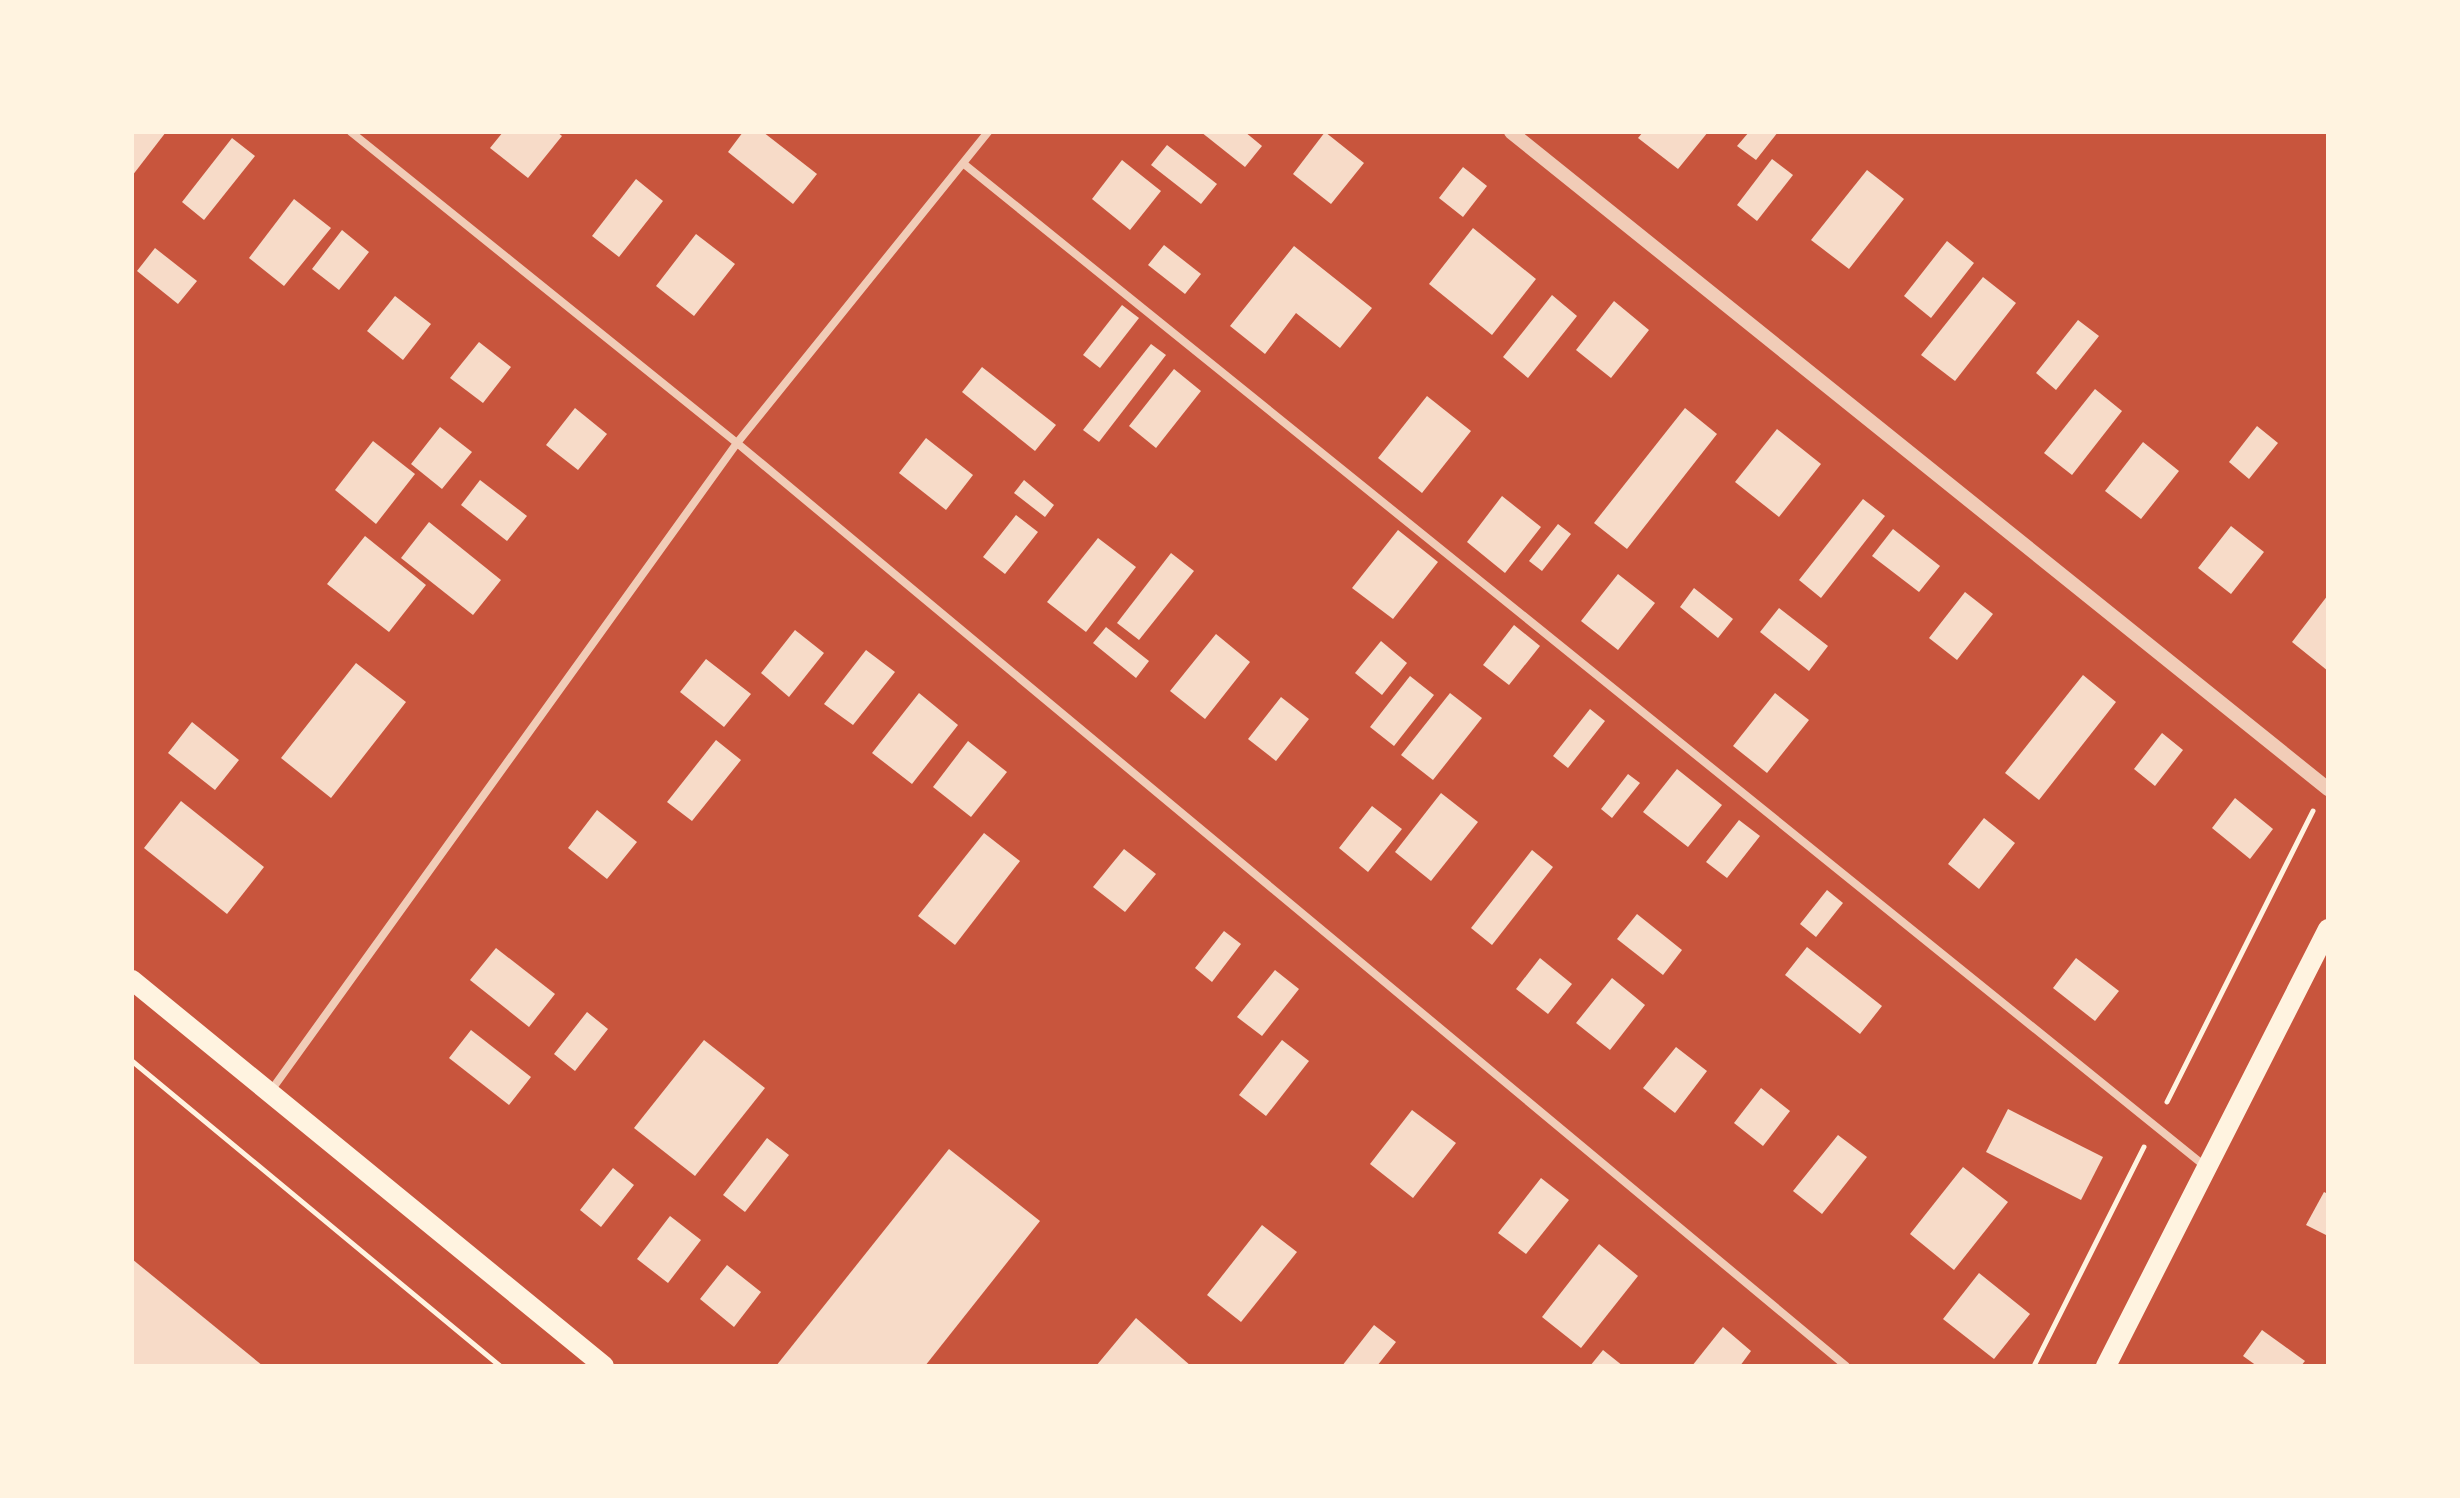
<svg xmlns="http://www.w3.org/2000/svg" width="2460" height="1498" viewBox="0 0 2460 1498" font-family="Arial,sans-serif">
  <rect width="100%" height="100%" fill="#c8553d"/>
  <g fill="#f7dbc8">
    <path d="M132 132H166L132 176Z"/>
    <path d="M503 132H557L562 136 528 178 490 148Z"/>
    <path d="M743 132H763L817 174 793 204 728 152Z"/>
    <path d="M1201 132H1245L1262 146 1245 167Z"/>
    <path d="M1325 132 1364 163 1331 204 1293 174Z"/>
    <path d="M1643 132H1708L1678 169 1638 138Z"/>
    <path d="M1749 132H1778L1756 160 1737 146Z"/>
    <path d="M232 138 255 156 204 220 182 202Z"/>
    <path d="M1167 145 1217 184 1201 204 1151 165Z"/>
    <path d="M1772 159 1793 175 1757 221 1737 205Z"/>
    <path d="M1122 160 1161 191 1130 230 1092 199Z"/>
    <path d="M1463 167 1487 186 1463 217 1439 198Z"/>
    <path d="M1867 170 1904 199 1849 269 1811 240Z"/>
    <path d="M636 179 663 201 619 257 592 236Z"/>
    <path d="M294 199 331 228 284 286 249 258Z"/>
    <path d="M1473 228 1536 279 1492 335 1429 284Z"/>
    <path d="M342 230 369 252 339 290 312 269Z"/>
    <path d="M696 234 735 264 694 316 656 286Z"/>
    <path d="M1947 241 1974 263 1931 318 1904 296Z"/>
    <path d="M1164 245 1201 274 1185 294 1148 265Z"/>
    <path d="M1294 246 1372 308 1340 348 1296 313 1265 354 1230 326Z"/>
    <path d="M155 248 197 281 178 304 137 271Z"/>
    <path d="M1983 277 2016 303 1955 381 1921 355Z"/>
    <path d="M1552 295 1577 316 1528 378 1503 357Z"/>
    <path d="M395 296 431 324 403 360 367 331Z"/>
    <path d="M1614 301 1649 330 1611 378 1576 350Z"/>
    <path d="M1122 305 1139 318 1100 368 1083 355Z"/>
    <path d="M2078 320 2099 336 2056 390 2036 373Z"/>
    <path d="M479 342 511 367 483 403 450 378Z"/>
    <path d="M1151 344 1166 355 1099 442 1083 430Z"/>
    <path d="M982 367 1056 425 1035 451 962 392Z"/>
    <path d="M1174 369 1201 391 1156 448 1129 426Z"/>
    <path d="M2095 389 2122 411 2072 475 2044 453Z"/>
    <path d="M1427 396 1471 431 1422 493 1378 458Z"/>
    <path d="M575 408 607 434 578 470 546 445Z"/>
    <path d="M1685 408 1717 434 1627 549 1594 523Z"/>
    <path d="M2257 426 2278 443 2249 479 2229 462Z"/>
    <path d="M440 427 472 452 442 489 411 464Z"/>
    <path d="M1777 429 1821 464 1779 517 1735 482Z"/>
    <path d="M926 438 973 475 946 510 899 473Z"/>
    <path d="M373 441 415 474 376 524 335 490Z"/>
    <path d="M2143 442 2179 471 2141 519 2105 491Z"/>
    <path d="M480 480 527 516 507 541 461 505Z"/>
    <path d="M1024 480 1054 505 1045 517 1014 493Z"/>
    <path d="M1502 496 1541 527 1505 573 1467 542Z"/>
    <path d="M1863 499 1885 516 1821 598 1799 580Z"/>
    <path d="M1016 515 1038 532 1005 574 983 557Z"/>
    <path d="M429 522 501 580 473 615 401 558Z"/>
    <path d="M1558 524 1571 534 1542 571 1529 561Z"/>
    <path d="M2231 526 2264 552 2231 594 2198 568Z"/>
    <path d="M1893 529 1940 566 1919 592 1872 556Z"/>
    <path d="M1398 530 1438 562 1393 619 1352 588Z"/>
    <path d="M365 536 426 585 389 632 327 584Z"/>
    <path d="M1098 538 1136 567 1086 632 1047 602Z"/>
    <path d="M1171 553 1194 571 1139 640 1117 623Z"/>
    <path d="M1618 574 1655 603 1618 650 1581 621Z"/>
    <path d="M1694 588 1733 619 1718 638 1680 607Z"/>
    <path d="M1965 592 1993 614 1957 660 1929 638Z"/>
    <path d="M2328 595V671L2292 642Z"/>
    <path d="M1779 608 1828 646 1809 671 1760 632Z"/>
    <path d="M1514 625 1540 646 1509 685 1483 665Z"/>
    <path d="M1106 627 1149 661 1136 678 1093 643Z"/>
    <path d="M795 630 824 653 789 697 761 673Z"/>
    <path d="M1216 634 1250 662 1205 719 1170 691Z"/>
    <path d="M1381 641 1407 663 1382 695 1355 673Z"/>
    <path d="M866 650 895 672 853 725 824 704Z"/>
    <path d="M706 659 751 694 724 727 680 692Z"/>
    <path d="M356 663 406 702 331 798 281 758Z"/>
    <path d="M2083 675 2116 702 2039 800 2005 773Z"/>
    <path d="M1410 676 1434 695 1394 746 1370 727Z"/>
    <path d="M919 693 958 725 912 784 872 753Z"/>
    <path d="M1450 693 1482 718 1433 780 1401 755Z"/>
    <path d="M1775 693 1809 720 1767 773 1733 746Z"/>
    <path d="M1281 697 1309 719 1276 761 1248 739Z"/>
    <path d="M1590 709 1605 721 1568 768 1553 756Z"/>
    <path d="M192 722 239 760 215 790 168 753Z"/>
    <path d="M2162 733 2183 750 2155 786 2134 769Z"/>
    <path d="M716 740 741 760 692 821 667 802Z"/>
    <path d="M968 741 1007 772 971 817 933 787Z"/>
    <path d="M1677 769 1722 805 1688 847 1643 812Z"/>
    <path d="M1628 774 1640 783 1612 818 1601 809Z"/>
    <path d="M1441 793 1478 822 1431 881 1395 852Z"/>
    <path d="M2235 798 2273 829 2250 859 2212 828Z"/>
    <path d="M181 801 264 867 227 914 144 848Z"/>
    <path d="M1372 806 1402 829 1368 872 1339 848Z"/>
    <path d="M597 810 637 842 607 879 568 848Z"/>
    <path d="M1984 818 2015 843 1979 889 1948 864Z"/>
    <path d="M1739 820 1760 836 1727 878 1706 862Z"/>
    <path d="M984 833 1020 861 955 945 918 916Z"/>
    <path d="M1124 849 1156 874 1125 912 1093 887Z"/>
    <path d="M1532 850 1553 867 1492 945 1471 928Z"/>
    <path d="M1827 890 1843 903 1816 937 1800 924Z"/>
    <path d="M1637 914 1682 950 1663 975 1617 939Z"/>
    <path d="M1224 931 1241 944 1212 982 1195 968Z"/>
    <path d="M1807 947 1882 1006 1860 1034 1785 975Z"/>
    <path d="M496 948 555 994 529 1027 470 980Z"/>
    <path d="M1540 958 1572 984 1548 1014 1516 989Z"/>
    <path d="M2076 958 2119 991 2095 1021 2053 988Z"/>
    <path d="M1275 970 1299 989 1262 1036 1237 1017Z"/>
    <path d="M1612 978 1645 1005 1610 1050 1576 1023Z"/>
    <path d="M587 1012 608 1029 575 1071 554 1054Z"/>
    <path d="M471 1030 531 1077 509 1105 449 1058Z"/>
    <path d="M704 1040 765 1088 695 1176 634 1128Z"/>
    <path d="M1282 1040 1309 1061 1266 1116 1239 1095Z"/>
    <path d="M1676 1047 1707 1071 1675 1113 1643 1088Z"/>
    <path d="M1761 1088 1790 1111 1763 1146 1734 1123Z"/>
    <path d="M2008 1109 2103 1157 2081 1200 1986 1152Z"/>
    <path d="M1412 1110 1456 1143 1413 1198 1370 1164Z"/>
    <path d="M1838 1135 1867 1157 1822 1214 1793 1191Z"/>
    <path d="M767 1138 789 1155 745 1212 723 1195Z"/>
    <path d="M949 1149 1040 1221 925 1366H776Z"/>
    <path d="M1963 1167 2008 1202 1954 1270 1910 1234Z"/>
    <path d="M613 1168 634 1185 601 1227 580 1210Z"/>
    <path d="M1541 1178 1569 1200 1526 1254 1498 1233Z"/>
    <path d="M2324 1192 2328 1194V1236L2306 1225Z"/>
    <path d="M670 1216 701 1240 668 1283 637 1259Z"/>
    <path d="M1262 1225 1297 1252 1241 1322 1207 1295Z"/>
    <path d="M1599 1244 1638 1276 1581 1348 1542 1317Z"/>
    <path d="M132 1259 263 1366H132Z"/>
    <path d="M727 1265 761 1292 734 1327 700 1299Z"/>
    <path d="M1979 1273 2030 1314 1994 1359 1943 1319Z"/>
    <path d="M1136 1318 1191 1366H1096Z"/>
    <path d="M1374 1325 1396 1342 1377 1366H1342Z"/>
    <path d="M1723 1327 1751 1351 1740 1366H1692Z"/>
    <path d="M2262 1330 2305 1361 2301 1366H2257L2243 1356Z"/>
    <path d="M1603 1350 1623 1366H1590Z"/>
  </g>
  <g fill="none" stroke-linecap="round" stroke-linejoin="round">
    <g stroke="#fff3e0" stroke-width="5">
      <path d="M132 1061 500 1366"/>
      <path d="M2167 1102 2313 811"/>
      <path d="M2034 1366 2144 1147"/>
    </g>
    <g stroke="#f1ccb7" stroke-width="8">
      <path d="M351 132 737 443 1846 1366"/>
      <path d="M964 164 2206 1167"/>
      <path d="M270 1092 737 443 988 132"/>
    </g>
    <path stroke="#f1ccb7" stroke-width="14" d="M1511 132 2328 789"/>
    <g stroke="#fff3e0" stroke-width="20">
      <path d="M132 980 604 1366"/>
      <path d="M2106 1366 2328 929"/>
    </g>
  </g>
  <rect width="2460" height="1498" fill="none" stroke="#fff3e0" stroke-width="268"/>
</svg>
